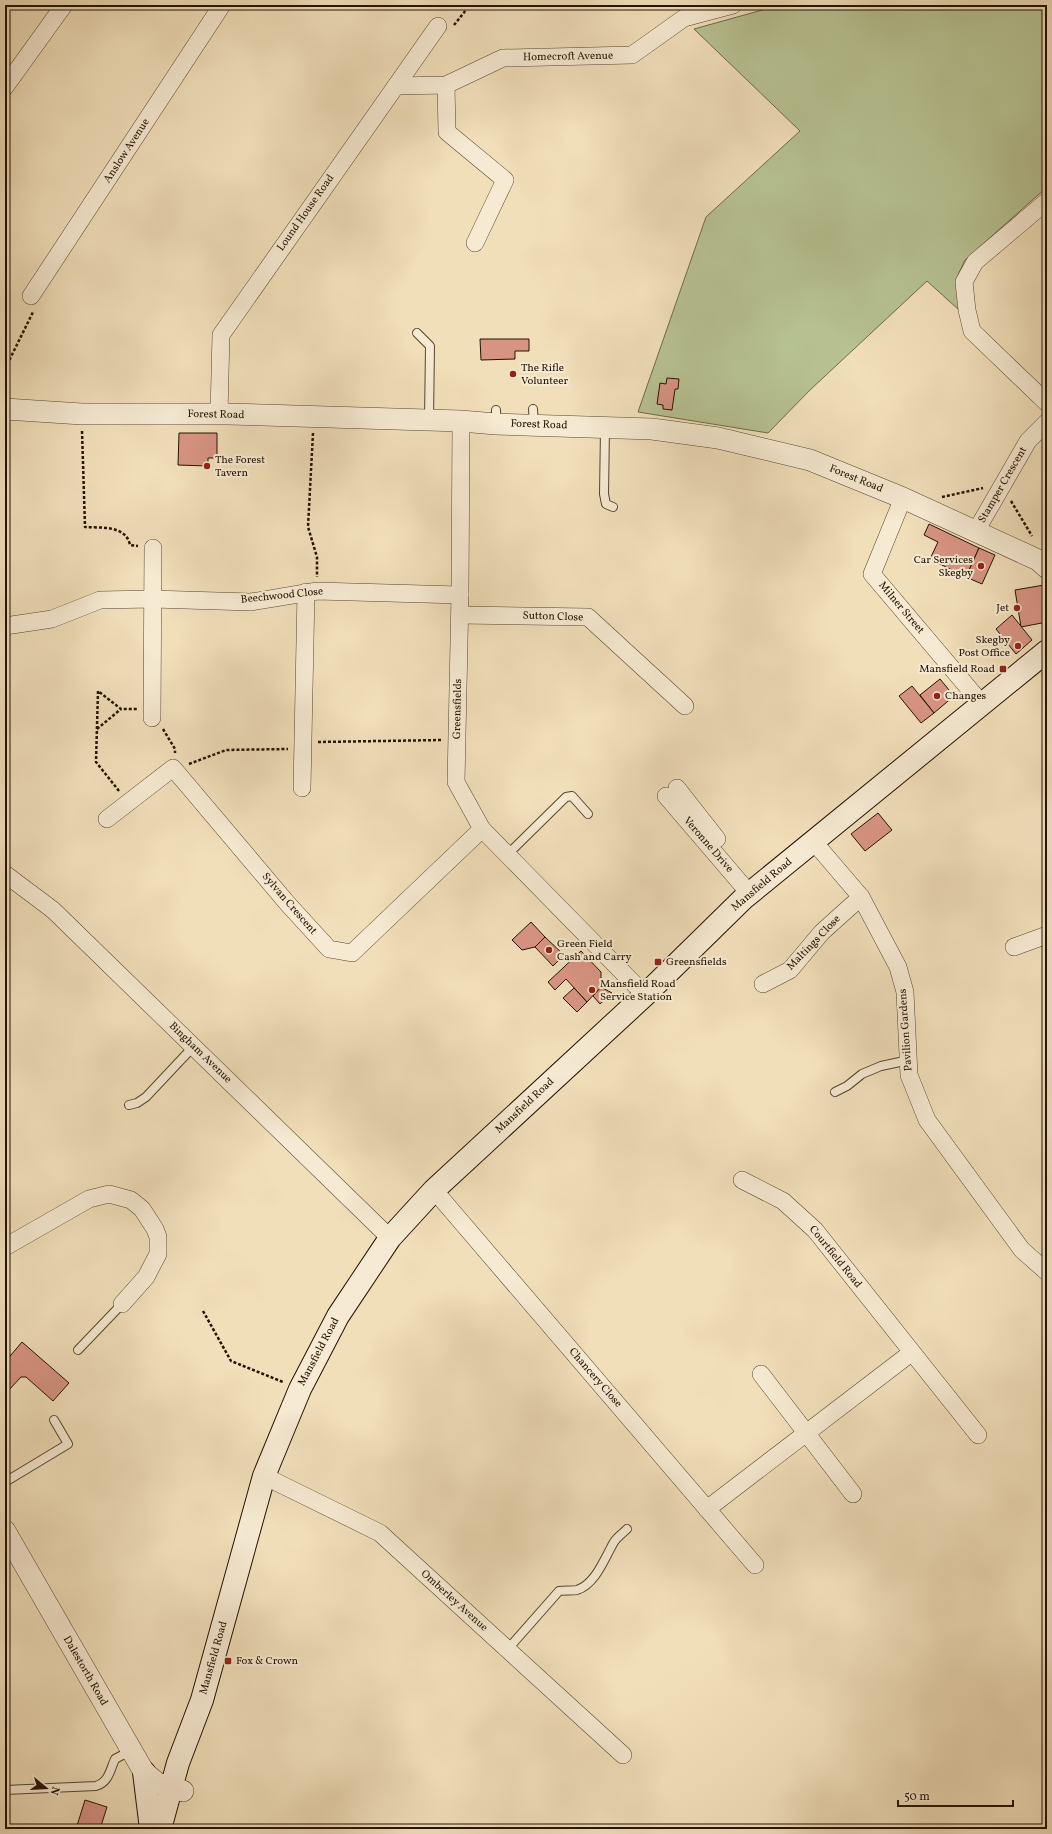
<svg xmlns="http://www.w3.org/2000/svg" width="1052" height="1834" viewBox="0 0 1052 1834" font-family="Vollkorn,serif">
  <rect width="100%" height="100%" fill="#f1dfba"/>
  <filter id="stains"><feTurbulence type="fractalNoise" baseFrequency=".005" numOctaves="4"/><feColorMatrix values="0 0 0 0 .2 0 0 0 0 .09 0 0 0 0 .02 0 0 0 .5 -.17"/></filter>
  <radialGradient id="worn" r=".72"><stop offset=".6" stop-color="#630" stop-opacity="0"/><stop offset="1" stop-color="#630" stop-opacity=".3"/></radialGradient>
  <path fill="#b7c292" stroke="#6d6a49" d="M774 5H1047V187L965 260 958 275 959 310 927 281 810 390 768 433 638 412 706 217 800 131 694 29 766 9Z"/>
  <g fill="#d89483" stroke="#231200">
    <path d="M480 339H529V351H515V359L481 360Z"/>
    <path d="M667 378 679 379 678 389H675L672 410 663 409V405L657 404 660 383 666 384Z"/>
    <path d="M179 433H217V458H208V466L178 465Z"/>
    <path d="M929 524 979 548 966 577 930 559 938 542 924 535Z"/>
    <path d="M979 548 995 555 982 584 966 577Z"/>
    <path d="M1044 585 1047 588V622L1021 627 1015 590Z"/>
    <path d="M1012 615 1032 640 1016 654 996 629Z"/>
    <path d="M940 679 954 696 934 713 920 695Z"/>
    <path d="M912 686 934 713 921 723 899 696Z"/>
    <path d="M878 813 892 830 865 851 851 834Z"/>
    <path d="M531 922 545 937 535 947 522 950 512 940Z"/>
    <path d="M545 937 564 955 553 966 535 947Z"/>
    <path d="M581 951 601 972V987L587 1002 566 979 555 990 548 982Z"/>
    <path d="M601 987 612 993 600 1004 593 996Z"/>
    <path d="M574 988 587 1002 577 1012 563 998Z"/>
    <path d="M22 1342 69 1383 53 1401 26 1377H21L7 1392 5 1391V1362Z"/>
    <path d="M85 1800 107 1807 100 1829H76Z"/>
  </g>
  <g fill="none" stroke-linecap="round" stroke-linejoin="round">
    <defs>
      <g id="service">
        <path d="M417 333 430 346 429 419"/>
        <path d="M533 409 534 424"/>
        <path d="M496 423V410"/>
        <path d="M605 428 604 494 606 504 613 507"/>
        <path d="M507 855 566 797 572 796 588 814"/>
        <path d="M835 1092 847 1086 862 1074 881 1066 909 1060"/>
        <path d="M129 1105 137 1103 146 1097 193 1047"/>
        <path d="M78 1350 122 1304"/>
        <path d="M5 1482 68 1444 54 1420"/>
        <path d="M507 1650 559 1591C565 1590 573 1591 577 1590 596 1584 605 1557 614 1542 617 1537 623 1533 627 1529"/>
        <path d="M5 1790 96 1786C109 1782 110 1770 115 1759L130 1751"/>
      </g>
      <g id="minor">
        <path d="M446 85 447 132 505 180 475 243"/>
        <path d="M396 86 446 85 503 58 632 55 684 18 733 5"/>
        <path d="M5 87 64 5"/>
        <path d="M1047 201 975 262 964 282 967 310 972 331 1047 403"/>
        <path d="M31 296 222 5"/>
        <path d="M219 414 221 335 438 26"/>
        <path d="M461 421 460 595 456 782 482 829 645 995"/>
        <path d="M903 498 872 574 982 704"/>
        <path d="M976 531 1028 441 1047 422"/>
        <path d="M460 615 588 617 685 706"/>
        <path d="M5 626 52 619 100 600 152 599 251 602 317 591 460 595"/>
        <path d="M152 718 153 548"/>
        <path d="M302 788 306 592"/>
        <path d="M677 788 717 839"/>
        <path d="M666 796 749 893"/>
        <path d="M107 819 173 768 287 903 329 949 352 953 482 829"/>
        <path d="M814 842 861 897 898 967 905 992 909 1075 927 1120 1022 1250 1047 1272"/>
        <path d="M5 874 53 910 390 1238"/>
        <path d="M1014 947 1047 935"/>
        <path d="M763 984 790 970 822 932 861 897"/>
        <path d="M742 1180 783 1201 815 1230 978 1435"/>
        <path d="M434 1190 755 1565"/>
        <path d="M5 1247 89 1199 109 1194 131 1200 142 1209 155 1229 158 1237V1254L146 1277 122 1304"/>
        <path d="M761 1374 853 1494"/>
        <path d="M264 1476 380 1533 623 1755"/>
        <path d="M707 1509 911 1353"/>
      </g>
      <g id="tertiary">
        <path d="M5 409 82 414H228L461 421 496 424 652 429 718 438 810 460 903 498 1038 560 1047 568"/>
        <path d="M5 1531 144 1772 157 1783 183 1791"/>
      </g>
      <g id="secondary">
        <path d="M144 1772 151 1829"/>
        <path d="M160 1829 178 1763 202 1700 264 1476 300 1389 338 1316 390 1238 434 1190 645 995 744 898 1047 651"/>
      </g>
    </defs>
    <use href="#service" stroke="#56452e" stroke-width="10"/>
    <use href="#minor" stroke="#56452e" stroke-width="18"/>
    <use href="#tertiary" stroke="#56452e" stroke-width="22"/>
    <use href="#secondary" stroke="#231200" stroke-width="24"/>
    <g stroke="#231200" stroke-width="2.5" stroke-dasharray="3 2" stroke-linecap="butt">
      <path d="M454 25 470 5"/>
      <path d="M5 369 33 312"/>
      <path d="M82 431 85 527C101 528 126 525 130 545L138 546"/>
      <path d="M313 433 308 527 317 557V577"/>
      <path d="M942 497 983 488"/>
      <path d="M1011 501 1032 536"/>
      <path d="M97 729 121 709"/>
      <path d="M163 729 175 749V753"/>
      <path d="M318 742 443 740"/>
      <path d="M189 764 226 750 288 749"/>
      <path d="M119 791 96 762 98 691 121 709H138"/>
      <path d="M203 1311 231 1361 283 1382"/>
    </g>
    <use href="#service" stroke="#f6ead2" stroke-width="8"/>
    <use href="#minor" stroke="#f6ead2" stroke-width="17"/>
    <use href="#tertiary" stroke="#f6ead2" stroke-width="21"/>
    <use href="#secondary" stroke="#f6ead2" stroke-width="22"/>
  </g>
  <g fill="#8f2418" stroke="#f6ead2" stroke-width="1.5">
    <circle cx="513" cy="374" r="4"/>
    <circle cx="207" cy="466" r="4"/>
    <circle cx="981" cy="566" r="4"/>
    <circle cx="1017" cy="608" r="4"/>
    <circle cx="1018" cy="646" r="4"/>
    <rect x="999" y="665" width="8" height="8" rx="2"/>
    <circle cx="937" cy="696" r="4"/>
    <circle cx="549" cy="950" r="4"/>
    <rect x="654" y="958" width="8" height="8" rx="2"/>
    <circle cx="592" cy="990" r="4"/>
    <rect x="224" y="1657" width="8" height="8" rx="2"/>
  </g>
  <g text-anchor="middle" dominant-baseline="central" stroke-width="4" stroke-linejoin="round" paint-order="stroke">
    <g font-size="11" fill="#231200" stroke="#f6ead2">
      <text transform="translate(568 57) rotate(-1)">Homecroft Avenue</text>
      <text transform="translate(127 151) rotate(-57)">Anslow Avenue</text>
      <text transform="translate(306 213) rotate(-55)">Lound House Road</text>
      <text transform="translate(216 415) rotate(1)">Forest Road</text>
      <text transform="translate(539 425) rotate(2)">Forest Road</text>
      <text transform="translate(856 479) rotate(22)">Forest Road</text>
      <text transform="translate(1003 485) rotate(-60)">Stamper Crescent</text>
      <text transform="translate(282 596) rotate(-6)">Beechwood Close</text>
      <text transform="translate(901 608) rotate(50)">Milner Street</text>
      <text transform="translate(553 617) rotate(2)">Sutton Close</text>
      <text transform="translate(458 709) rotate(-89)">Greensfields</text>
      <text transform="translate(708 845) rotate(49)">Veronne Drive</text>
      <text transform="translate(762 885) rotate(-40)">Mansfield Road</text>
      <text transform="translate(289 904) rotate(49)">Sylvan Crescent</text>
      <text transform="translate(814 943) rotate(-46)">Maltings Close</text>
      <text transform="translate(906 1030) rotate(-94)">Pavilion Gardens</text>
      <text transform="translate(200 1053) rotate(44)">Bingham Avenue</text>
      <text transform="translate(525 1106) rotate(-43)">Mansfield Road</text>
      <text transform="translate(835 1257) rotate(51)">Courtfield Road</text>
      <text transform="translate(319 1352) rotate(-62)">Mansfield Road</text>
      <text transform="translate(595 1378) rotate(49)">Chancery Close</text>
      <text transform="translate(454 1601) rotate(42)">Omberley Avenue</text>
      <text transform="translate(214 1658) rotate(-74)">Mansfield Road</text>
      <text transform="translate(85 1671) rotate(60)">Dalestorth Road</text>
    </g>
    <g font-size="11" fill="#231200" stroke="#f6ead2" text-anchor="start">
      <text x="521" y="368">The Rifle<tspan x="521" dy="13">Volunteer</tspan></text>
      <text x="215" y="460">The Forest<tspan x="215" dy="13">Tavern</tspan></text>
      <text x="973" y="560" text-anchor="end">Car Services<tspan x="973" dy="13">Skegby</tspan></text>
      <text x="1009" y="608" text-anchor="end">Jet</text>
      <text x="1010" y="640" text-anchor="end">Skegby<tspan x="1010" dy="13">Post Office</tspan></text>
      <text x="995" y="669" text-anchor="end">Mansfield Road</text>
      <text x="945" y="696">Changes</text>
      <text x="557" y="944">Green Field<tspan x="557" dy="13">Cash and Carry</tspan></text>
      <text x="666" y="962">Greensfields</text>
      <text x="600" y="984">Mansfield Road<tspan x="600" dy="13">Service Station</tspan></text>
      <text x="236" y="1661">Fox &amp; Crown</text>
    </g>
  </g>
  <rect width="1052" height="1834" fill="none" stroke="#f1dfba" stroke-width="20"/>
  <rect x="6" y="6" width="1040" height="1822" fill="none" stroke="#231200" stroke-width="2"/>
  <rect x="10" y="10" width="1032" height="1814" fill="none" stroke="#231200"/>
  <g transform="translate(46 1788) rotate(108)" stroke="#f6ead2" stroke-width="3" paint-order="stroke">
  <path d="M0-3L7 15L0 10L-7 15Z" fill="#231200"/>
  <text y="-6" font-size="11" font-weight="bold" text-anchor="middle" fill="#231200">N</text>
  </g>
  <path d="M898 1800v6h115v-6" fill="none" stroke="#231200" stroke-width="2"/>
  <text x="904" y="1800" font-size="12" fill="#231200" stroke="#f6ead2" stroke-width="3" paint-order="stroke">50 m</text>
  <rect width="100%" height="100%" filter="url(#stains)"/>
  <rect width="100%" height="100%" fill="url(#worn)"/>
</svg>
